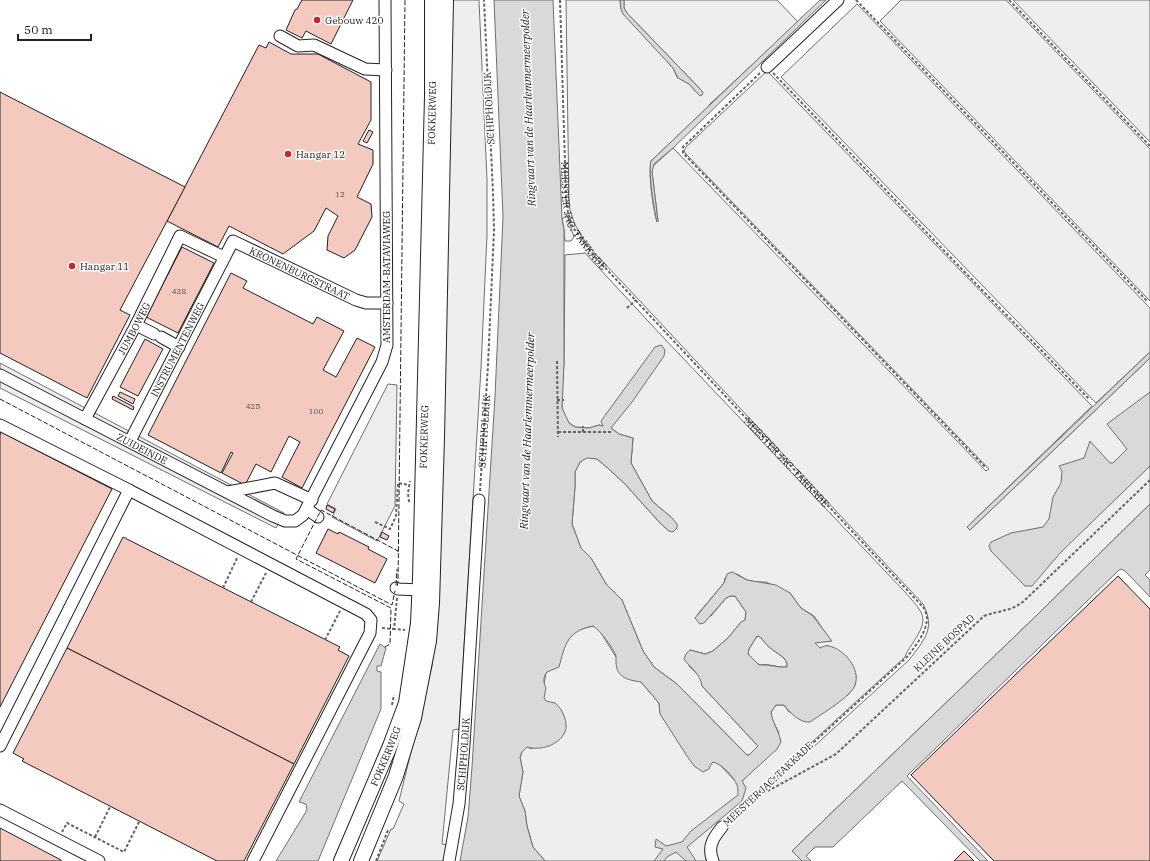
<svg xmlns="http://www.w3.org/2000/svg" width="1150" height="861" viewBox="0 0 1150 861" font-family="'IBM Plex Serif',serif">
  <rect width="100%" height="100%" fill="#fff"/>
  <g fill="#eee" stroke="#6f6f6f">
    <path d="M451 0H479L487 179V235L481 368 459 729 453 730 442 844 448 845 444 861H377L391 829H393L404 804 399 801 432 666 438 609 451 101Z"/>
    <path d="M566 0H620L621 9 673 68 677 77 689 84 699 95H702V91L627 13 624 8V0H777L798 22 710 104 708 107 651 161C648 173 653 209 657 222L658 221 652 172V167L673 148 986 471 989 469 686 154 684 151 686 147 767 71 1092 406 967 527 970 530 1150 358V504L1035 617 793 850 802 861H716L713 849 722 830 909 660C924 640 936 629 923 604L624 284C602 260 574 238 569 204Z"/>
    <path d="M901 0H1006L1150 149V301L880 21Z"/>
    <path d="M1013 0H1150V142Z"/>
    <path d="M857 4 1150 308V352L1096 403 781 77Z"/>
    <path d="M567 215 574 237 571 241H565L564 230 562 219Z"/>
    <path d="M585 253 661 335 905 592C910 598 917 605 921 612 929 627 910 643 905 657L718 828 710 861H545L533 847 527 826 525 811 519 796 523 772 520 757 522 752 527 747 532 749 546 673 570 637 578 630 593 626 598 628 616 657 641 682 659 703 660 712 710 764 713 762 718 763 739 785 746 777 779 733 772 719 771 712 776 705H784L789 712 848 695 855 685 856 675 834 649 828 646 820 648 814 642 831 641 814 616 801 608 790 593 766 582H756L747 580 737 574 725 578 724 583 697 615 711 616 726 598 730 596H735L746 612 745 621 741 622 728 638 713 651 705 654 690 650 689 666 701 678 702 686 758 746 749 755H747L677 684 654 667 643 651 622 600 606 584 591 558 581 548 572 524 575 487V472L580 462 587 457 597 459 609 469 625 484 661 524 669 531 672 518 652 501 631 463 633 438 619 434 611 428 599 425 589 428 575 427 569 423 565 416 562 408V392L564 363 565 255Z"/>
    <path d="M757 636 760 637 769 647 784 658 787 663V667C777 668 769 663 759 665L748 654 749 649Z"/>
  </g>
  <g fill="#ededed" stroke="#6f6f6f">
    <path d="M0 363 284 513 276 528 0 388Z"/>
    <path d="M388 384 397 385 395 506 377 541 332 517 336 509 327 504Z"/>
  </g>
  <g fill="#d9d9d9" stroke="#6f6f6f" fill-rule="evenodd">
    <path d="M494 0H553L562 219 564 230V363L562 408 569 423 575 427 589 428 599 425 603 426 601 421 655 347 661 345 665 350 664 356 632 402 611 428 619 434 633 438 631 463 652 501 672 518 677 524V528L673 532 669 531 661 524 625 484 609 469 597 459 587 458 580 462 575 472V487L572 524 581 548 591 558 606 584 622 600 643 651 654 667 677 684 747 755H749L758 746 702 686C700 673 691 669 684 659L686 654 690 650 705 654 713 651 728 638 741 622 745 620 746 612 735 596H730L726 598 704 623 700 624 695 618 724 583 727 574 732 572 747 580 776 585 790 593 801 608 813 616 832 641 815 643 820 648C822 647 826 645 829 646 844 649 861 669 855 685 852 696 820 715 810 722 800 723 790 713 784 705H776L771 712C772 722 779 731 781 742L777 749 742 781 746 788 742 801 687 847 696 861H686L676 852 667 857 664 861H654L663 849 655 847 656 839 666 846 682 842 691 831 738 795C738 792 738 788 737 785 734 777 722 764 713 762L711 764 709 769 703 772 694 766 685 753 660 714 659 703 641 682C628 680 617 678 616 663 616 662 616 657 616 656 613 648 600 630 593 626 567 631 565 645 559 667L547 672C543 677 543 682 546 688L544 698 546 701C549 702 552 702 555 703 562 708 569 723 565 732 559 745 541 751 527 747L522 752 520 757 523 772 519 796 525 811 527 826 533 847 545 861H460L468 817 472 767 495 396 503 217ZM757 636 760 637 769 647 784 658 787 663V667C777 668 770 664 759 665L748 654 749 649Z"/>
    <path d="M620 0H624V8L627 13 702 91 703 93 701 96 699 95 689 84 678 78 673 68 623 14 621 9Z"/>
    <path d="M820 0H826L673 148 654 164 652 172 658 221 657 222C654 209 648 173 651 161Z"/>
    <path d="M1150 352V358L970 530 967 527Z"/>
    <path d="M1150 392V466L1061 552 1032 586H1025L991 551 989 546 991 542 1011 533 1043 527 1049 519 1053 497 1061 483 1062 471 1059 466 1084 458 1090 441 1110 463H1113L1127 449 1107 424Z"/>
    <path d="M1150 504V570L1145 575 1150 580V597L1125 571 1121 569 1119 570 907 776 988 861H980L902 781 833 847H815L806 856 811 861H802L792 851 1035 617Z"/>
    <path d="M380 644 386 648 381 666H377V671L381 672V709L318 861H276L307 810 306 804 299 802Z"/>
  </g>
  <g fill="#f3c9c0" stroke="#222">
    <path d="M302 0H353L331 44 306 31 302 38 286 30 295 10 297 9Z"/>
    <path d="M269 42 291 54H318L371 82V120L358 144 373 150V164L357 197 371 204 372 217 355 250 344 258 327 250 328 236 338 216 326 208 314 231 283 254 229 226 218 247 167 221 259 45 266 48Z"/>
    <path d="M0 92 185 187 120 310 130 315 87 398 0 353Z"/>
    <path d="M369 130 373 132 367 143 363 141Z"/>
    <path d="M182 247 214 263 178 333 146 317Z"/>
    <path d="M231 273 247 281 243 288 313 324 317 317 344 331 323 370 336 377 357 338 375 347 302 488 282 477 300 442 289 436 271 472 256 464 245 485 222 473 233 453 231 452 221 473 148 435Z"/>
    <path d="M145 339 163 349 138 396 120 387Z"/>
    <path d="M120 392 135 399 133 404 118 396Z"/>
    <path d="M113 396 134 407 133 410 112 399Z"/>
    <path d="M1 432 112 489 0 707V435Z"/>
    <path d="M327 505 335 509 333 513 326 509Z"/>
    <path d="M328 529 338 534 339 532 369 547 368 549 387 559 375 583 316 553Z"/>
    <path d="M382 532 389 536 387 540 380 537Z"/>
    <path d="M123 537 340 647 338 650 349 656 294 764 67 648Z"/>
    <path d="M1118 576 1150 609V861H994L911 775Z"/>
    <path d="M67 648 294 764 244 861H217L22 761 24 759 13 753Z"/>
    <path d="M0 828 61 860V861H0Z"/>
    <path d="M964 851 974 861H954Z"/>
  </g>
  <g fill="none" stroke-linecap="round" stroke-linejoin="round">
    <defs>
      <g id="minor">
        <path d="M280 36 298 46 314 45 365 69 386 70"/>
        <path d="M767 67 838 0"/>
        <path d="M136 325 154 334"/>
        <path d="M161 337 179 347"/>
        <path id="s3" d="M0 375 273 516 285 521H295L303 515 382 362 387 345 385 0"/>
        <path id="s4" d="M85 419 136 325 180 236 224 257"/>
        <path d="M0 425 129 490 0 746"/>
        <path id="s5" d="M130 441 233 241 356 300 366 303H387"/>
        <path d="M129 490 366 614 371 620 370 633 253 861"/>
        <path d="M228 492 275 483 312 500"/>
        <path d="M307 509 318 517"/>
        <path d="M396 588 398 589 420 590"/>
        <path d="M0 810 99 861"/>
        <path id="s6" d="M449 861 459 804 464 745 479 500"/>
        <path d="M713 861C707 847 713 838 722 827"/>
      </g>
      <g id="major">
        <path id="s7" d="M341 861 390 746 406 703 418 623 420 579 432 96V0"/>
        <path d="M361 861 396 776 407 740 414 718 429 641 432 603 437 438 446 0"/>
      </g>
    </defs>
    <use href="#minor" stroke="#222" stroke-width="13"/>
    <use href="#major" stroke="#222" stroke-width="16"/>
    <g stroke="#646464" stroke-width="2" stroke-dasharray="3 2" stroke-linecap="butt">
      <path id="s1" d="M560 0 566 197 568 212 572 226 595 257 923 607C925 610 927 615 927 619 926 633 916 645 908 656L729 820"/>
      <path d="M856 0 1147 301"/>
      <path d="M1009 0 1150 146"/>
      <path d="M760 73 683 147V153L986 468"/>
      <path d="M773 73 983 291 1089 399"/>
      <path d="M627 308 636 300"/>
      <path d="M557 361 558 437"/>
      <path d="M557 400H564"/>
      <path d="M558 432H612"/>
      <path d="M583 432V426"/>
      <path id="s2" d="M480 491 488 365 494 230 493 193 484 0"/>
      <path d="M409 502 408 493 410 481"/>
      <path d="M375 522 390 529 396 516 398 483 409 485"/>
      <path d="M223 588 237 558"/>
      <path d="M397 598 394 629 405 630"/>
      <path d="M251 602 266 573"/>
      <path d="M382 628 394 629"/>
      <path d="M325 640 340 611"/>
      <path d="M392 705 394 695"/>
      <path d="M758 793H764L836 754 984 616C1000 610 1010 612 1024 601L1150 480"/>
      <path d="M62 832 67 823 124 852 139 822"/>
      <path d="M95 837 110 807"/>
      <path d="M376 861 388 830"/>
    </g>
    <use href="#minor" stroke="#fff" stroke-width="11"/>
    <use href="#major" stroke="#fff" stroke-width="14"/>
    <g stroke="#222" stroke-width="1" stroke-dasharray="5 2" stroke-linecap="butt">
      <path d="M0 399 392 605 395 591"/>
      <path d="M396 585 397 569"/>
      <path d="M397 586 398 583 405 0"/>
      <path d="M385 647 390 644 391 608 296 559 321 510 398 551V552"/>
    </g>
  </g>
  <g fill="#c62828" stroke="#fff" stroke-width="1.5">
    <circle cx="317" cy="20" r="4"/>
    <circle cx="288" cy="154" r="4"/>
    <circle cx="72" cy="266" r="4"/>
  </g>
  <g text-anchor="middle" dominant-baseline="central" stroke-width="3" stroke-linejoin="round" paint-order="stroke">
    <g font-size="8" fill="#564c4a">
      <text x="340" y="194">12</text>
      <text x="179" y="291">428</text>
      <text x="253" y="406">425</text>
      <text x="316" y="411">100</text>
    </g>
    <g font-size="10" fill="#222" stroke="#fff" text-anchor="start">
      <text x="325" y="20">Gebouw 420</text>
      <text x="296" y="154">Hangar 12</text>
      <text x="80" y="266">Hangar 11</text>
    </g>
    <g font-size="10" fill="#222" stroke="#fff">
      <text transform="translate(489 108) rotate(-93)">SCHIPHOLDIJK</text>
      <text stroke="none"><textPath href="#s7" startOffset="762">FOKKERWEG</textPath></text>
      <text stroke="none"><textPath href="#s1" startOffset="221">MEESTER JAC. TAKKADE</textPath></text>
      <text stroke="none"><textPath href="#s5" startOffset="299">KRONENBURGSTRAAT</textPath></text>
      <text transform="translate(386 277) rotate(-90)">AMSTERDAM-BATAVIAWEG</text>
      <text stroke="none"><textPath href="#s4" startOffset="103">JUMBOWEG</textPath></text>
      <text stroke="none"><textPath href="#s5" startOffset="103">INSTRUMENTENWEG</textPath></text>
      <text stroke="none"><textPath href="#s2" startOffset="60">SCHIPHOLDIJK</textPath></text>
      <text stroke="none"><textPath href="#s7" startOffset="438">FOKKERWEG</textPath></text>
      <text stroke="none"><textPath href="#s3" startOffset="160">ZUIDEINDE</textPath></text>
      <text stroke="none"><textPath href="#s1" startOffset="546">MEESTER JAC. TAKKADE</textPath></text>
      <text transform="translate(944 643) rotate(-43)">KLEINE BOSPAD</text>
      <text stroke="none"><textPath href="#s6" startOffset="108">SCHIPHOLDIJK</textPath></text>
      <text stroke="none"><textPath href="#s7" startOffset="114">FOKKERWEG</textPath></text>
      <text transform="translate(768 784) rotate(-43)">MEESTER JAC. TAKKADE</text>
    </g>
    <g font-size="11" font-style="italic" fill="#222" stroke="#fff">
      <text transform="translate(528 108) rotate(-92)">Ringvaart van de Haarlemmermeerpolder</text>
      <text transform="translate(527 431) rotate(-88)">Ringvaart van de Haarlemmermeerpolder</text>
    </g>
  </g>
  <path d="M18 34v6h73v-6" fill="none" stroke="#222222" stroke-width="2"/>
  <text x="24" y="34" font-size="12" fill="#222222" stroke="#ffffff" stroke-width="3" paint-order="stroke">50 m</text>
</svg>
